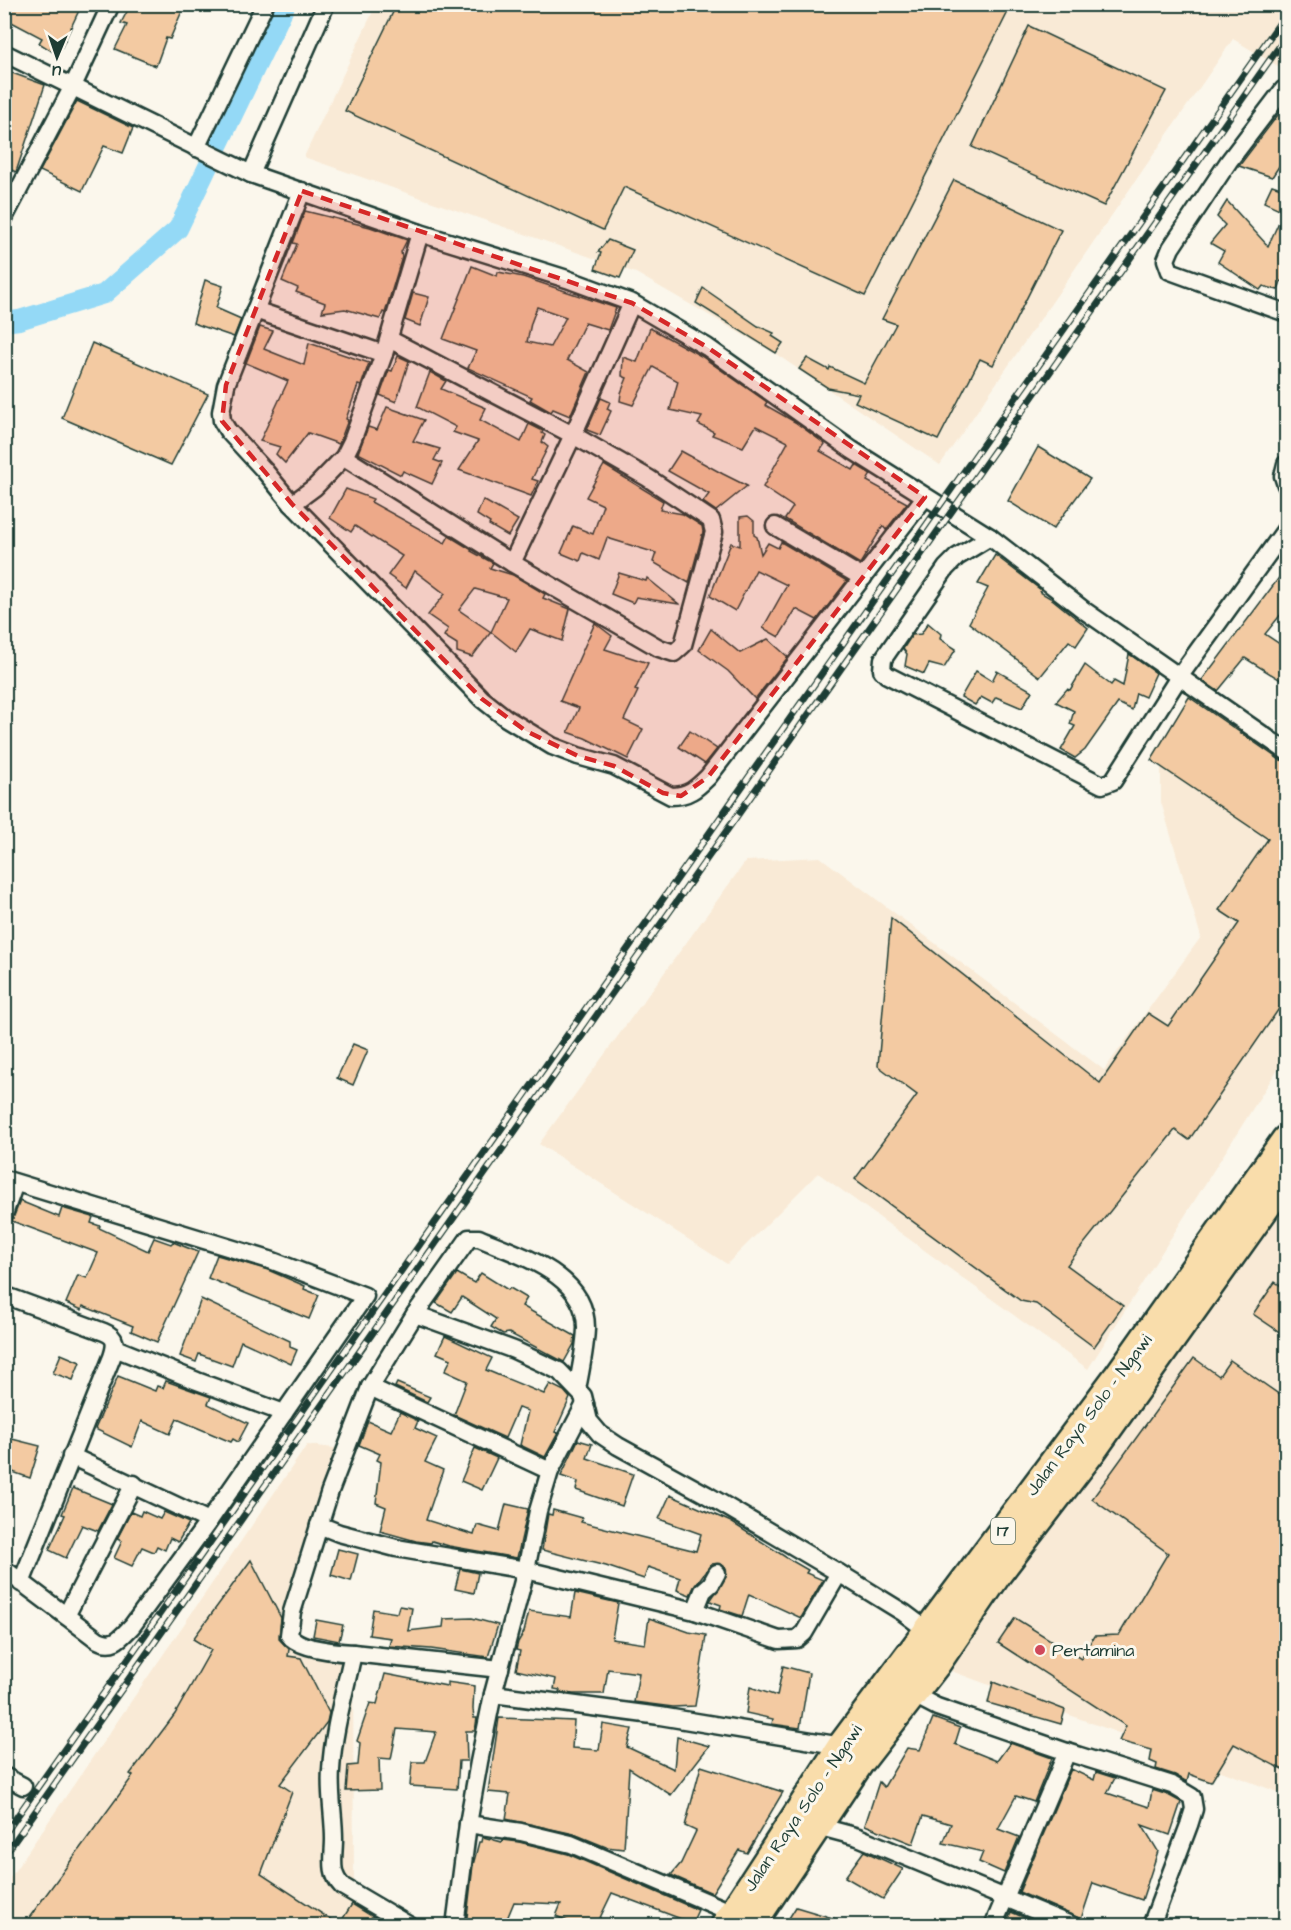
<svg xmlns="http://www.w3.org/2000/svg" width="1291" height="1930" viewBox="0 0 1291 1930" font-family="'Architects Daughter',sans-serif">
  <rect width="100%" height="100%" fill="#fbf7ec"/>
  <filter id="ink" filterUnits="userSpaceOnUse"><feTurbulence type="fractalNoise" baseFrequency=".0167" numOctaves="2"/><feDisplacementMap in="SourceGraphic" scale="12" xChannelSelector="R" yChannelSelector="G"/><feConvolveMatrix kernelMatrix="1 2 1 2 8 2 1 2 1" color-interpolation-filters="sRGB"/></filter>
  <g filter="url(#ink)">
    <g fill="#f9ead6">
      <path d="M376 5H1286V71L1233 39 940 465 776 354 636 273 304 157Z"/>
      <path d="M1195 688 1286 744V1056L1088 1369 818 1173 727 1264 539 1144 746 861 820 857 1104 1070 1201 937 1161 802V757Z"/>
      <path d="M1286 1152V1795L935 1665Z"/>
      <path d="M307 1445 344 1449 291 1638 353 1653 354 1895 409 1925 5 1926V1885Z"/>
    </g>
    <g fill="none" stroke-linecap="round" stroke-linejoin="round">
      <path stroke="#94d9f6" stroke-width="20" d="M4 322 19 320 104 294 178 229 286 4"/>
    </g>
    <g fill="#f3caa2" stroke="#1f3d34" stroke-width="1.5" fill-rule="evenodd">
      <path d="M4 4H82L58 55 39 43 42 38 4 18Z"/>
      <path d="M131 4H164L182 11 170 39 166 38 156 66 115 49 127 25 121 23Z"/>
      <path d="M397 4H1012L865 296 624 187 603 230 345 111Z"/>
      <path d="M1029 26 1166 91 1104 206 972 147Z"/>
      <path d="M4 70 45 85 16 172 4 167Z"/>
      <path d="M77 101 133 128 123 153 104 146 82 191 40 171Z"/>
      <path d="M1281 111 1287 112V154L1272 177 1239 166Z"/>
      <path d="M954 180 1061 230 993 365 980 359 938 440 855 402 859 394 828 388 799 369 807 358 829 370 830 367 864 383 896 324 882 319Z"/>
      <path d="M1272 185 1287 190V281H1281L1278 290 1263 286 1260 290 1218 262 1224 251 1210 243 1225 225 1217 217 1227 201 1268 246 1284 211 1264 202Z"/>
      <path d="M305 211 370 227 407 240 401 252 402 257 385 313 383 312 380 319 345 309 322 312 325 303 296 292 298 288 282 281 297 244 293 243Z"/>
      <path d="M608 240 633 250 620 278 595 269 601 253 598 252Z"/>
      <path d="M472 266 497 276 498 272 523 277 616 308 608 330 585 323 567 360 589 372 570 416 553 409 551 412 530 400 532 397 468 368 476 351 443 339ZM537 307 566 317 550 347 527 342 531 323Z"/>
      <path d="M205 280 223 286 216 308 241 319 234 337 193 323Z"/>
      <path d="M703 288 758 326 774 333 772 336 783 343 776 353 696 303Z"/>
      <path d="M413 293 429 297 420 326 405 320Z"/>
      <path d="M260 327 273 331 264 349 304 365 309 343 369 363 361 386 358 385 346 419 348 420 339 444 308 433 285 463 276 454 280 447 260 441 288 381 246 363Z"/>
      <path d="M650 328 701 356 767 402 765 405 795 422 825 444 820 451 853 470 856 465 871 474 867 481 907 503 886 530 883 526 860 564 785 519 793 507 763 487 788 442 756 426 743 447 712 435 714 432 698 424 702 417 670 410 678 381 653 367 633 405 620 401 621 393 627 378 622 376 623 357 637 362Z"/>
      <path d="M92 343 208 394 171 465 62 418Z"/>
      <path d="M398 356 409 361 396 402 380 395 389 370 392 371Z"/>
      <path d="M430 372 446 381 441 389 486 408 480 420 521 442 529 424 543 431 542 433 545 435 542 442 548 447 532 479 538 481 531 496 459 470 478 441 453 432 456 427 417 407Z"/>
      <path d="M601 398 610 402 607 409 611 411 600 435 587 430Z"/>
      <path d="M387 407 424 420 413 441 440 449 434 460 442 463 432 484 403 471 401 475 358 453 368 427 377 430Z"/>
      <path d="M1038 447 1090 479 1053 529 1008 501Z"/>
      <path d="M681 451 723 474 747 486 716 511 703 502 709 494 668 471Z"/>
      <path d="M604 465 663 501 660 510 683 514 702 526 703 532 689 583 653 562 656 553 607 538 599 560 583 553 580 561 561 553 573 526 593 534 603 505 586 497Z"/>
      <path d="M346 489 373 499 371 502 445 543 449 536 472 550 471 551 493 563 490 568 513 575 545 594 543 598 570 609 562 641 530 629 516 652 491 632 472 657 457 652V644L444 636 448 629 428 615 445 594 415 571 406 588 388 575 402 556 355 526 351 532 330 518ZM475 589 507 598 491 632 459 610Z"/>
      <path d="M483 500 518 520 508 536 489 525 490 523 477 515Z"/>
      <path d="M748 516 754 521V535L757 537 761 554 768 543 778 548 781 542 847 581 817 620 796 609 779 637 763 628 787 585 756 570 735 611 710 596 731 543 740 546V517Z"/>
      <path d="M995 555 1041 590 1040 592 1052 599 1088 628 1076 646 1069 641 1040 677 969 623 988 588 978 584Z"/>
      <path d="M1287 567V607L1265 634 1287 649V684L1245 658 1218 691 1202 680Z"/>
      <path d="M619 573 646 581 647 578 679 604 636 597 633 603 611 594Z"/>
      <path d="M595 623 612 636 605 649 648 663 635 690 638 691 624 720 643 729 628 759 585 738 568 732 579 708 560 701Z"/>
      <path d="M928 623 941 634 940 639 956 649 944 668 929 664 924 674 905 666 907 654 903 649 912 635 921 634Z"/>
      <path d="M711 629 740 653 768 639 788 657 755 699 728 671 699 650Z"/>
      <path d="M1129 654 1156 673 1145 697 1136 693 1132 710 1118 703 1085 750 1075 758 1061 750 1075 726 1070 724 1074 711 1056 702 1067 689 1070 690 1085 665 1111 685 1114 681 1123 686Z"/>
      <path d="M976 671 992 681 997 671 1032 691 1022 708 996 697 992 703 981 697 975 705 961 697Z"/>
      <path d="M1189 697 1280 760 1287 761V997L1189 1140 1175 1130 1067 1265 1123 1306 1094 1347 1036 1304 1021 1301 855 1179 917 1095 878 1066 891 918 1100 1083 1148 1013 1168 1026 1239 923 1219 910 1268 839 1151 760Z"/>
      <path d="M690 731 717 749 705 764 679 747Z"/>
      <path d="M353 1044 368 1050 353 1085 337 1078Z"/>
      <path d="M20 1201 59 1217 62 1208 93 1217 91 1223 100 1226 99 1228 148 1251 154 1238 171 1244 173 1242 198 1252 157 1342 131 1331 133 1326 83 1306 82 1310 66 1303 78 1275 87 1278 98 1253 12 1221Z"/>
      <path d="M217 1255 268 1270 305 1286 304 1289 319 1295 309 1319 208 1278Z"/>
      <path d="M457 1273 474 1283 481 1273 508 1290 510 1288 527 1298 522 1306 575 1336 574 1344 564 1362 509 1333 503 1334 491 1327 496 1319 462 1297 452 1312 436 1303Z"/>
      <path d="M1275 1282 1287 1290V1337L1253 1314Z"/>
      <path d="M201 1299 290 1341V1347L297 1350 291 1364 241 1341 232 1366 199 1354 196 1362 180 1356Z"/>
      <path d="M445 1336 492 1358 486 1370 544 1394 550 1384 564 1391 570 1398 555 1432 558 1433 545 1457 520 1445 528 1411 518 1408 505 1438 454 1415 467 1381 445 1371 451 1359 437 1353Z"/>
      <path d="M61 1354 80 1362 73 1380 53 1373Z"/>
      <path d="M1194 1358 1219 1376 1230 1360 1287 1400V1772L1234 1744 1211 1782 1189 1774 1187 1782 1175 1775 1156 1769 1157 1764 1150 1761 1152 1750 1119 1741 1126 1726 998 1643 1015 1618 1081 1659 1094 1636 1119 1635 1168 1553 1092 1499Z"/>
      <path d="M118 1376 155 1391 157 1386 163 1388 166 1381 211 1397 208 1404 248 1423 238 1442 233 1439 231 1442 177 1419 170 1434 142 1421 132 1447 95 1429Z"/>
      <path d="M397 1383 430 1397 427 1402 395 1387Z"/>
      <path d="M400 1412 418 1421 415 1428 437 1438 425 1462 443 1470 426 1520 474 1535 477 1525 499 1531 506 1504 528 1509 517 1558 449 1546 432 1541 431 1543 416 1541 380 1531 386 1507 376 1503 381 1462 377 1460 380 1454 359 1445 368 1421 391 1431Z"/>
      <path d="M4 1437 40 1446 30 1478 4 1469Z"/>
      <path d="M578 1440 592 1444 587 1458 633 1474 622 1506 576 1490 578 1482 561 1476Z"/>
      <path d="M475 1448 497 1458 482 1490 461 1481Z"/>
      <path d="M73 1488 112 1504 98 1531 82 1525 66 1558 49 1550 65 1515 62 1514Z"/>
      <path d="M670 1495 731 1522 787 1558 808 1570 806 1573 823 1580 801 1618 749 1594 742 1616 720 1609 721 1605 710 1601 726 1577V1568L721 1564H711L694 1587 690 1595 677 1590 680 1578 648 1567 644 1579 606 1566 542 1550 548 1514 552 1515 553 1510 582 1518 581 1522 696 1551 701 1534 659 1519Z"/>
      <path d="M142 1511 160 1519 164 1512 189 1523 178 1542 170 1538 165 1550 157 1546 154 1552 142 1547 132 1566 114 1558 122 1541 117 1539 131 1512 140 1516Z"/>
      <path d="M338 1549 358 1554 351 1581 331 1575Z"/>
      <path d="M251 1560 281 1618 279 1639 289 1649 288 1656 301 1658 329 1713 327 1722 280 1784 292 1792 261 1874 339 1925 352 1904 388 1926H23L133 1776 130 1774 175 1714 211 1650 193 1639Z"/>
      <path d="M460 1569 478 1573 474 1593 455 1589Z"/>
      <path d="M575 1593 618 1603 612 1639 645 1644 649 1618 689 1632 706 1635 695 1706 673 1707 634 1702 639 1673 608 1669 604 1694H573L559 1692 560 1690 554 1689 556 1679 516 1670 520 1651 516 1650 518 1642 524 1632 529 1611 571 1617Z"/>
      <path d="M399 1606 412 1608 408 1631 443 1627 444 1619 472 1618 498 1625 488 1657 431 1649 389 1646 391 1638 369 1635 373 1609 397 1613Z"/>
      <path d="M316 1620 343 1625 339 1641 313 1636Z"/>
      <path d="M783 1666 809 1673 800 1728 772 1724 773 1719 746 1713 750 1687 777 1696Z"/>
      <path d="M385 1674 447 1686V1682L474 1686 473 1709 474 1718H477L475 1731H466L467 1761H459L457 1789 410 1786 412 1762H425L436 1732 397 1729 391 1759 379 1758 380 1790 346 1791 348 1766 358 1765 360 1743 357 1741 370 1703 377 1704Z"/>
      <path d="M993 1682 1065 1710 1061 1724 988 1703Z"/>
      <path d="M499 1718 574 1721 572 1748 599 1750 603 1724 632 1729 627 1747 674 1769 677 1737 709 1746 671 1795 629 1768 624 1849 606 1847 574 1834 506 1819 510 1794 488 1792Z"/>
      <path d="M933 1718 960 1728 955 1744 997 1761 1010 1743 1052 1758 1034 1802 1016 1796 998 1829 1019 1837 1004 1873 979 1862 983 1852 943 1843 951 1824 923 1816 913 1844 865 1825 879 1782 884 1787 907 1748 920 1750Z"/>
      <path d="M701 1766 783 1792 747 1853 739 1850 712 1893 671 1875 681 1863 696 1831 685 1826Z"/>
      <path d="M1071 1769 1094 1780 1096 1772 1115 1778 1107 1793 1149 1807 1152 1790 1168 1795 1181 1802 1170 1835 1142 1825 1158 1851 1142 1900 1093 1883 1081 1919 1019 1892Z"/>
      <path d="M483 1837 502 1842 503 1840 519 1842 568 1854 698 1910 692 1923 612 1893 596 1926H579L556 1916 561 1904 514 1902 504 1926H466L473 1865 479 1842H482Z"/>
      <path d="M864 1851 903 1869 883 1899 845 1877Z"/>
      <path d="M796 1907 846 1922 845 1926H784Z"/>
      <path d="M1011 1912 1044 1926H1005Z"/>
    </g>
    <g fill="none" stroke-linecap="round" stroke-linejoin="round">
      <defs>
        <g id="minor">
          <path d="M4 53 251 174 420 233 567 279 632 303 707 347 852 450 990 537 1085 611 1286 751"/>
          <path d="M1286 90H1283L1229 161 1171 248 1166 260 1170 271 1286 313"/>
          <path d="M196 148 265 4"/>
          <path d="M251 174 326 4"/>
          <path d="M302 191 226 385 221 412 222 421 228 431 264 470 292 504 482 699 506 718 552 746 578 756 614 766 671 796C688 796 696 789 708 777L925 497"/>
          <path d="M4 218 73 86 111 4"/>
          <path d="M255 310 384 354"/>
          <path d="M344 457 512 563 659 648 674 653 683 645 714 532 711 520 648 478 573 435 389 339"/>
          <path d="M1286 464 1283 476 1286 485"/>
          <path d="M292 504 315 487 344 457 352 441 384 354 420 233"/>
          <path d="M775 526 863 578"/>
          <path d="M990 537 957 557 946 568 883 659 882 670 887 675 1102 785 1113 781 1179 677 1286 529"/>
          <path d="M512 563 573 435 632 303"/>
          <path d="M4 1179 273 1261 365 1296 209 1521 132 1626C121 1637 114 1648 98 1640L4 1569"/>
          <path d="M4 1214 15 1183"/>
          <path d="M4 1295 104 1332C117 1337 116 1345 112 1357L21 1583"/>
          <path d="M415 1314 514 1350 559 1371 583 1396 589 1421 600 1434 618 1446 707 1495 839 1573 904 1613 928 1631"/>
          <path d="M115 1348 197 1381 284 1413"/>
          <path d="M370 1387 550 1471"/>
          <path d="M71 1456 209 1521"/>
          <path d="M319 1525 339 1533 396 1548 526 1570 695 1611 779 1640 797 1639 804 1633 839 1573"/>
          <path d="M695 1611 703 1591 711 1584 717 1573"/>
          <path d="M66 1616 134 1484"/>
          <path d="M353 1653 500 1669"/>
          <path d="M493 1694 660 1716 842 1746"/>
          <path d="M912 1694 937 1707 1067 1752 1172 1785 1192 1797 1194 1809 1189 1825 1151 1926"/>
          <path d="M4 1776 23 1786"/>
          <path d="M468 1824 521 1832 571 1844 733 1913"/>
          <path d="M817 1826 858 1837 1073 1926"/>
          <path d="M410 1926 342 1886C329 1873 334 1857 334 1839 334 1816 329 1793 331 1770 333 1731 345 1691 353 1653 337 1652 298 1649 289 1635L292 1612 330 1491 370 1387 415 1314 469 1238H479C520 1256 587 1274 586 1329 585 1349 581 1369 577 1389"/>
          <path d="M455 1926 468 1824 479 1762 493 1694 526 1570 538 1511 550 1471 585 1404"/>
          <path d="M993 1926 1067 1752"/>
        </g>
        <g id="trunk">
          <path d="M725 1926 842 1746 1117 1378 1286 1140"/>
          <path d="M750 1926 859 1763 935 1665 997 1574 1093 1449 1286 1178"/>
        </g>
      </defs>
      <use href="#minor" stroke="#1f3d34" stroke-width="21"/>
      <use href="#trunk" stroke="#1f3d34" stroke-width="33"/>
      <use href="#minor" stroke="#fbf7ec" stroke-width="16"/>
      <use href="#trunk" stroke="#f9ddab" stroke-width="28"/>
      <defs>
        <g id="rail">
          <path d="M4 1835 1286 14"/>
          <path d="M4 1856 1286 37"/>
        </g>
      </defs>
      <use href="#rail" stroke="#1f3d34" stroke-width="7"/>
      <use href="#rail" stroke="#fbf7ec" stroke-width="4.5" stroke-dasharray="14" stroke-linecap="butt"/>
    </g>
  </g>
  <path fill="#d62828" fill-opacity="0.2" stroke="#d62828" stroke-width="4.5" stroke-dasharray="12 8" stroke-linejoin="round" d="M302 191 632 303 707 347 925 497 708 777 681 796 663 793 614 766 578 756 526 731 482 699 292 504 222 421 226 385Z"/>
  <circle fill="#d1495b" stroke="#fbf7ec" stroke-width="2" cx="1040" cy="1650" r="6"/>
  <g text-anchor="middle" dominant-baseline="central" stroke-width="6" stroke-linejoin="round" paint-order="stroke">
    <rect fill="#fbf7ec" stroke="#61756b" stroke-width="1.5" x="991" y="1518" width="24" height="26" rx="4.5"/>
    <g font-size="16" font-weight="bold" fill="#1f3d34">
      <text x="1003" y="1531">17</text>
    </g>
    <g font-size="18" fill="#1f3d34" stroke="#fbf7ec">
      <text transform="translate(1089 1415) rotate(-53)">Jalan Raya Solo - Ngawi</text>
      <text transform="translate(803 1808) rotate(-56)">Jalan Raya Solo - Ngawi</text>
    </g>
    <g font-size="18" fill="#1f3d34" stroke="#fbf7ec" text-anchor="start">
      <text x="1052" y="1650">Pertamina</text>
    </g>
  </g>
  <rect width="1291" height="1930" fill="none" stroke="#fbf7ec" stroke-width="24"/>
  <rect x="12" y="12" width="1267" height="1906" fill="none" stroke="#1f3d34" stroke-width="2" filter="url(#ink)"/>
  <g transform="translate(57 57) rotate(182)" stroke="#fbf7ec" stroke-width="4.5" paint-order="stroke">
  <path d="M0-4.5L10 22L0 15L-10 22Z" fill="#1f3d34"/>
  <text y="-9" font-size="16" font-weight="bold" text-anchor="middle" fill="#1f3d34">U</text>
  </g>
</svg>
